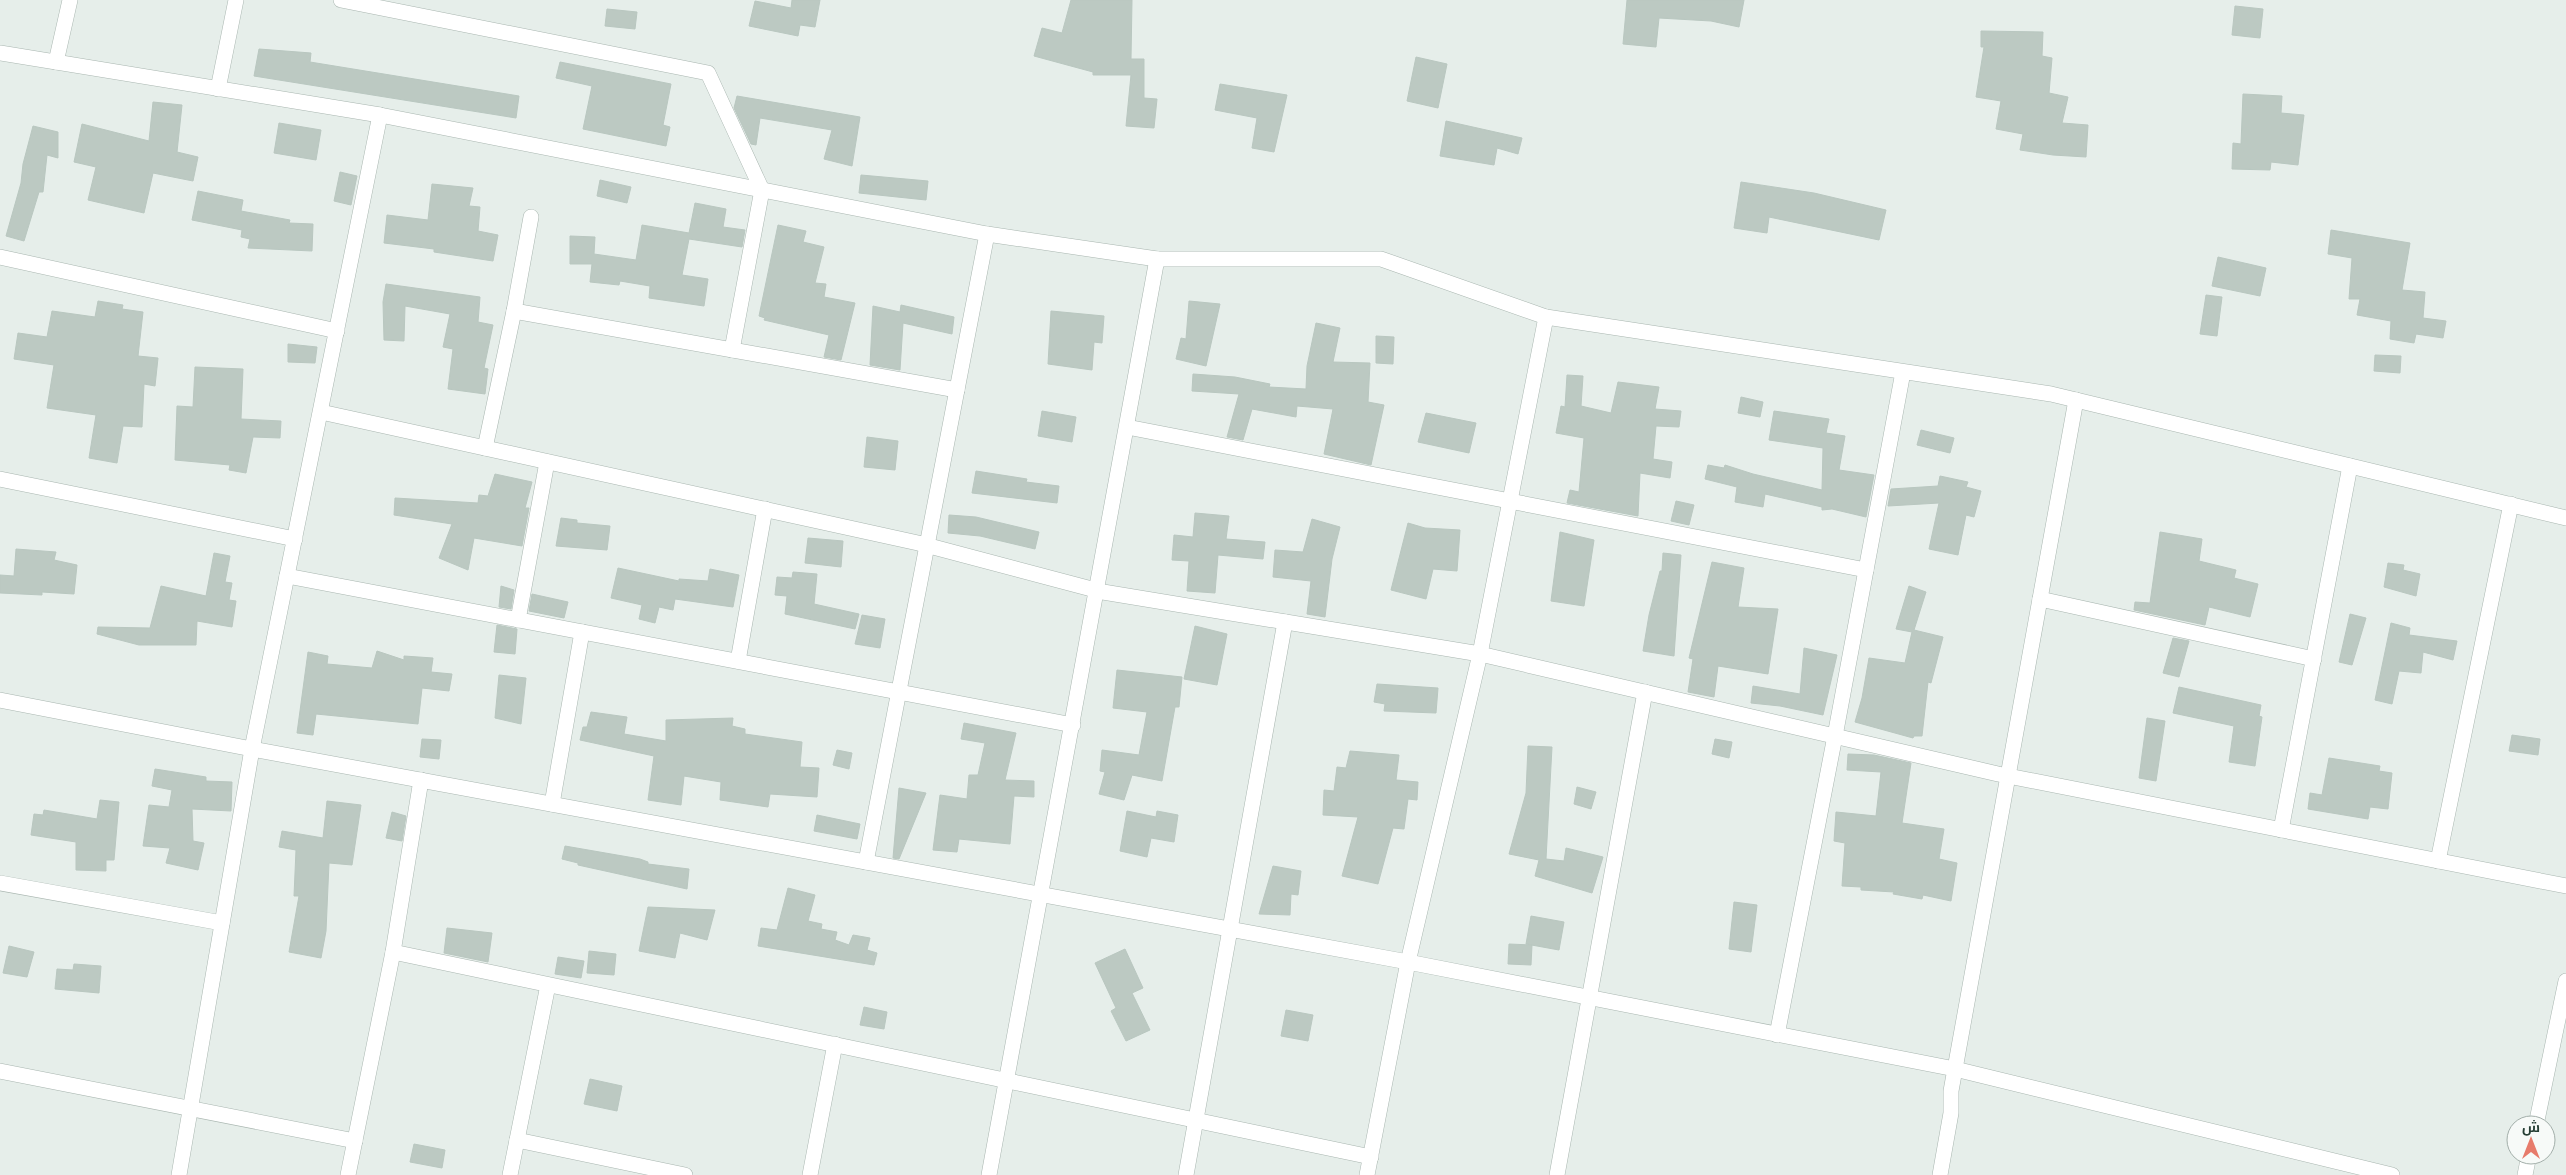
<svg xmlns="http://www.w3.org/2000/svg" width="2566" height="1175" viewBox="0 0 2566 1175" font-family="'Source Sans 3',Cairo,sans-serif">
  <rect width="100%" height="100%" fill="#e6eeea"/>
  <g fill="#bcc9c2" stroke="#b9c7c0">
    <path d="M792 0H820L815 27 800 25 798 36 749 26 755 1 791 8Z"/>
    <path d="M1071 0H1132L1131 59H1144V98L1157 99 1154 128 1126 126 1131 75H1093V72L1034 56 1042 28 1062 33Z"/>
    <path d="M1627 0H1744L1739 27 1711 21 1659 18 1656 47 1623 44Z"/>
    <path d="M2235 6 2263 9 2260 38 2232 35Z"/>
    <path d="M607 9 637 12 635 29 605 26Z"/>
    <path d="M1981 31 2043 32 2042 56 2052 58 2049 93 2068 97 2062 123 2088 125 2086 157 2053 155 2020 150 2023 134 1996 129 2001 101 1976 97 1984 47H1981Z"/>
    <path d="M259 49 311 53 310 62 519 96 516 118 254 76Z"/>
    <path d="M1416 57 1447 64 1438 108 1407 101Z"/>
    <path d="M560 62 671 84 663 125 670 127 666 146 583 129 592 86 556 78Z"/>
    <path d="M1220 84 1287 95 1274 152 1252 148 1257 118 1215 110Z"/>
    <path d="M2243 94 2282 96 2281 113 2304 115 2298 165 2271 162 2270 170 2232 169 2233 143 2241 144Z"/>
    <path d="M737 96 860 117 852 166 824 159 832 130 760 118 756 145 751 144 734 108Z"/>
    <path d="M153 102 182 105 177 152 198 157 193 181 153 173 144 213 88 200 96 167 74 162 82 124 149 141Z"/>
    <path d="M1446 121 1522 138 1518 154 1497 148 1494 165 1440 156Z"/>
    <path d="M279 123 321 130 316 160 274 153Z"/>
    <path d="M33 126 58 132V158L47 155 43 192H39L24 241 6 236 21 183 23 164Z"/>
    <path d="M340 172 357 176 351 205 334 201Z"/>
    <path d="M861 175 928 181 926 200 859 193Z"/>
    <path d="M600 180 631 187 627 203 597 196Z"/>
    <path d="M1741 182 1814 193 1886 210 1879 240 1769 217 1767 233 1734 228Z"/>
    <path d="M432 184 473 188 469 206 480 207 478 231 498 235 493 261 434 252V249L384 243 387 215 428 220Z"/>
    <path d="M198 191 243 200 241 211 290 220 289 223 313 224 312 251 248 248 250 239 241 237 242 230 192 220Z"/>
    <path d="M695 203 726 209 723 227 745 230 742 247 689 239 682 275 708 279 704 306 649 298 650 286 620 281 619 285 590 282 592 264H570V236L595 237 594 254 636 260 642 225 689 233Z"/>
    <path d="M778 225 806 231 803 242 824 247 815 283 826 284 824 297 855 303 841 360 824 357 829 335 764 320 765 318 759 316Z"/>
    <path d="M2331 230 2410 243 2402 290 2425 292 2423 318 2446 321 2443 338 2416 334 2414 343 2390 339 2391 321 2357 315 2360 299H2349L2352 258 2328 254Z"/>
    <path d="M2218 257 2266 268 2260 296 2212 286Z"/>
    <path d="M386 284 480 297 478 322 493 325 484 368 488 369 485 394 448 389 453 349 443 347 450 314 405 306 404 341 384 340 383 302Z"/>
    <path d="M2206 295 2222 297 2217 336 2200 334Z"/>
    <path d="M98 301 123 305 122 309 143 312 138 356 158 358 155 386 144 384 142 427 123 426 117 463 89 458 96 415 47 408 54 365 14 359 18 333 47 337 52 311 95 317Z"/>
    <path d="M1189 301 1220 304 1206 366 1176 359 1181 338 1186 339Z"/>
    <path d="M901 305 954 317 952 334 903 323 900 370 870 365 873 306 900 312Z"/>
    <path d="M1051 311 1104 316 1102 343 1094 342 1092 370 1048 364Z"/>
    <path d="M1316 323 1340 328 1333 362 1370 363 1368 402 1384 405 1371 465 1324 454 1333 409 1297 406 1296 417 1252 409 1243 440 1227 437 1239 394 1192 391 1193 374 1235 377 1270 384 1269 387 1306 389 1307 366Z"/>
    <path d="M1376 336 1394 337 1393 364 1376 363Z"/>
    <path d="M288 344 317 347 315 363 288 362Z"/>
    <path d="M2375 355 2401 356 2400 373 2374 371Z"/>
    <path d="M195 367 243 369 241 419 281 421 280 438 253 437 246 473 229 470 230 465 175 460 177 406 193 407Z"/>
    <path d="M1567 375 1583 376 1581 406 1611 413 1618 382 1659 387 1655 409 1681 411 1679 427 1656 426 1653 459 1672 462 1670 478 1640 473 1638 516 1567 503 1570 490 1579 492 1584 438 1556 433 1561 406 1565 407Z"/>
    <path d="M1741 397 1763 402 1760 417 1738 413Z"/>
    <path d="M1042 411 1076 417 1072 442 1038 436Z"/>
    <path d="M1774 411 1829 419 1826 433 1845 436 1839 470 1874 475 1866 517 1832 509 1822 510V507L1765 494 1763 507 1735 502 1737 487 1705 479 1708 465 1724 468 1725 465 1753 474 1822 490 1823 448 1769 440Z"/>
    <path d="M1426 413 1476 423 1469 453 1418 442Z"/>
    <path d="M1921 430 1954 438 1950 453 1917 445Z"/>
    <path d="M867 437 898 441 895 470 864 467Z"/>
    <path d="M976 471 1027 479 1026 482 1059 486 1057 503 972 493Z"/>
    <path d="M495 474 532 482 525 508H529L522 546 474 538 468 570 439 558 452 524 394 515 395 498 478 503 479 495 488 496Z"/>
    <path d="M1940 476 1968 482 1966 487 1981 491 1974 517 1966 515 1958 555 1929 549 1939 503 1888 506 1891 489 1938 486Z"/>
    <path d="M1676 501 1694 505 1689 525 1671 521Z"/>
    <path d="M1195 513 1229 516 1226 539 1265 542 1263 559 1218 555 1215 593 1187 591 1189 561 1172 560 1174 535 1193 537Z"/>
    <path d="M949 515 976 517 1039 532 1035 549 980 536 948 533Z"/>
    <path d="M561 518 577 520V523L610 526 607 550 556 546Z"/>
    <path d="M1312 519 1340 527 1332 559 1325 617 1307 614 1311 581 1273 577 1275 550 1303 552Z"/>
    <path d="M1408 523 1425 528 1460 530 1457 571 1433 569 1426 599 1391 590Z"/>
    <path d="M1560 532 1594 540 1584 606 1551 601Z"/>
    <path d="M2160 532 2202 539 2199 561 2236 570 2234 578 2258 584 2250 617 2209 607 2205 625 2134 610 2135 602 2150 603Z"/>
    <path d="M808 538 843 541 841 567 805 563Z"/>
    <path d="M16 549 56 552 54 560 77 565 74 594 42 592V595L0 593V575L14 576Z"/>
    <path d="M214 553 230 556 225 582 232 583 229 600 236 601 232 627 197 621 196 645H139L97 634 98 627 150 628 161 586 206 596Z"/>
    <path d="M1663 553 1681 555 1674 656 1643 651 1649 615 1660 571H1662Z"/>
    <path d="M1712 562 1744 568 1738 607 1778 609 1768 674 1718 666 1714 697 1688 692 1693 659 1689 658Z"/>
    <path d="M2388 563 2404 565 2403 570 2420 574 2416 596 2384 587Z"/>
    <path d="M618 568 679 581V579L708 581 710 569 739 575 733 607 675 599 673 610 659 607 655 623 639 619 642 605 611 598Z"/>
    <path d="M793 572 817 574 814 604 859 614 855 629 785 614 787 596 775 595 777 577 792 578Z"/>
    <path d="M501 586 514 590 511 609 499 607Z"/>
    <path d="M1909 586 1926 592 1914 630 1943 637 1931 683 1928 682 1922 736H1914L1913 738 1855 722 1862 698 1869 658 1905 663 1912 632 1896 629Z"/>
    <path d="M532 594 568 602 564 618 529 611Z"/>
    <path d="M2350 614 2366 618 2352 665 2339 662Z"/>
    <path d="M862 615 885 619 880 648 855 644Z"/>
    <path d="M2391 623 2410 628 2409 635 2457 641 2453 660 2423 652 2421 673 2399 671 2392 704 2375 700Z"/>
    <path d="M497 625 517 629 515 654 494 652Z"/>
    <path d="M1195 626 1227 634 1217 685 1184 679Z"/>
    <path d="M2173 638 2189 641 2179 677 2163 673Z"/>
    <path d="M1804 648 1837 655 1823 715 1780 706 1751 703 1753 686 1800 694Z"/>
    <path d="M377 651 404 660V656L433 658 431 672 452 674 449 691 422 688 418 724 316 714 313 735 297 733 308 652 328 656 327 664 372 668Z"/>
    <path d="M1117 670 1182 677 1179 707H1175L1162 781 1132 775 1124 800 1099 794 1105 772 1100 771 1102 750 1139 755 1147 712 1113 708Z"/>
    <path d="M499 675 526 678 521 724 495 718Z"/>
    <path d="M1377 684 1438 688 1436 713 1384 711 1385 704 1374 702Z"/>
    <path d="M2179 687 2261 705 2259 716 2262 717 2255 766 2229 762 2234 726 2173 713Z"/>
    <path d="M591 712 627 717 624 734 666 741V720L733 718 732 726 745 729V734L802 742 800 767 819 768 817 797 770 794 768 807 720 800 721 782 684 776 681 805 648 800 654 756 580 740 583 727H587Z"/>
    <path d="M2147 718 2165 721 2156 781 2139 778Z"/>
    <path d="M964 723 1016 733 1005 780 1034 781V797L1014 796 1010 844 959 839 957 852 933 850 940 795 967 799 969 775H978L985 743 961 739Z"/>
    <path d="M2512 735 2540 739 2538 755 2509 751Z"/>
    <path d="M422 739 441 740 439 759 420 757Z"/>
    <path d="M1715 739 1732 742 1729 758 1712 754Z"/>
    <path d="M1528 746 1552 747 1546 859 1564 861 1566 848 1603 857 1592 893 1535 876 1539 860 1509 854 1526 793Z"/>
    <path d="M837 750 852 753 849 769 833 765Z"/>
    <path d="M1350 751 1399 755 1396 780 1418 782 1417 800 1408 799 1404 829 1393 828 1378 884 1342 876 1358 817 1323 815 1324 790 1334 791 1337 767 1346 768Z"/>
    <path d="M1848 754 1874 755 1911 763 1902 823 1944 829 1939 859 1957 863 1951 901 1923 895 1922 899 1893 894 1894 892 1861 890V887L1842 886 1845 843 1834 841 1836 812 1876 816 1881 772 1847 770Z"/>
    <path d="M2329 758 2380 766 2379 771 2392 773 2388 809 2370 807 2368 819 2308 809 2310 793 2322 795Z"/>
    <path d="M155 769 206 777V781L232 782 231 811 192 809 193 841 204 843 198 870 166 863 170 848 143 846 149 805 169 807 172 790 152 786Z"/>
    <path d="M1577 787 1596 792 1591 809 1574 804Z"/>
    <path d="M899 788 926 793 899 859 893 858Z"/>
    <path d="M100 800 119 802 114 860H106V871L76 870V842L31 835 34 814 43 815 44 810 97 819Z"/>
    <path d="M327 801 361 805 352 865 329 863 326 931 321 958 289 952 299 896H294L296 850 279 847 282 831 323 838Z"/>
    <path d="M1127 811 1156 817 1157 811 1178 815 1174 842 1151 838 1147 857 1120 851Z"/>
    <path d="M392 812 406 816 402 841 386 838Z"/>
    <path d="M817 815 860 824 857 839 814 831Z"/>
    <path d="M565 846 640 859 648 862V864L689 869 687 889 578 865V863L562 859Z"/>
    <path d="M1273 866 1301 871 1298 895 1291 894 1290 915 1259 914Z"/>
    <path d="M788 888 815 895 808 921 822 924 821 929 837 932 835 940 849 945 853 935 870 938 867 950 877 953 874 965 758 946 761 928 777 930Z"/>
    <path d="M1734 902 1757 905 1751 952 1729 949Z"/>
    <path d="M648 907 715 910 707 940 680 933 675 958 639 951Z"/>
    <path d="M1531 916 1564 922 1559 950 1526 944Z"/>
    <path d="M447 928 492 933 488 962 444 953Z"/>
    <path d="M1509 944 1532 945 1531 965 1508 964Z"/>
    <path d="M9 946 34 952 27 977 3 973Z"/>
    <path d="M1125 949 1143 988 1132 993 1150 1030 1126 1041 1111 1011 1116 1008 1095 963Z"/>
    <path d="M589 951 616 954 614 975 587 973Z"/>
    <path d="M558 957 584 961 581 978 555 974Z"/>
    <path d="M74 964 101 966 99 993 55 989 57 969 73 970Z"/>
    <path d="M864 1007 887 1012 884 1029 860 1025Z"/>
    <path d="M1286 1010 1313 1015 1308 1041 1281 1036Z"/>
    <path d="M590 1079 622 1086 617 1111 584 1104Z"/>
    <path d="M414 1144 445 1150 442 1168 410 1162Z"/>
  </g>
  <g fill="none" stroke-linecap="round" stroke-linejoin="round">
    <defs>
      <g id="minor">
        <path d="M341 0 708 73 762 190 732 350"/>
        <path d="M0 53 380 115 987 234 1157 259H1381L1546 317 2051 394 2566 518"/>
        <path d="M56 62 70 0"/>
        <path d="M218 89 236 0"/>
        <path d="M0 257 337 331"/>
        <path d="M514 311 957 390"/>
        <path d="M321 412 918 543 1103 592 1480 654 1998 774 2566 886"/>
        <path d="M1127 427 1866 570"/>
        <path d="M485 448 514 311 531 217"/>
        <path d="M0 479 295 539"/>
        <path d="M287 576 1073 725"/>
        <path d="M2040 599 2314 659"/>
        <path d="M518 620 547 462"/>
        <path d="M738 661 765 509"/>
        <path d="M0 700 252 749 1408 962 1955 1069 2392 1175"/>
        <path d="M552 804 582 632"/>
        <path d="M2281 830 2350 466"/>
        <path d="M2438 861 2511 504"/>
        <path d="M866 862 987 234"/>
        <path d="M0 883 222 923"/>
        <path d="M393 952 1371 1157"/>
        <path d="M1777 1035 1835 736 1903 372"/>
        <path d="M0 1071 355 1141"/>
        <path d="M2536 1125 2566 981"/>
        <path d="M517 1140 685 1175"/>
        <path d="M179 1175 252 749 380 115"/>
        <path d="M348 1175 393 952 421 780"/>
        <path d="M510 1175 548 985"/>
        <path d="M810 1175 835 1044"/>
        <path d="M989 1175 1157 259"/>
        <path d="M1186 1175 1285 622"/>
        <path d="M1367 1175 1408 962 1480 654 1546 317"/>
        <path d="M1557 1175 1645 692"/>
        <path d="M1940 1175 1951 1113V1091L2076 400"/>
        <path d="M2525 1175 2529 1155"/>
      </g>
    </defs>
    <use href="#minor" stroke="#a9b6b0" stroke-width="16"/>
    <use href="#minor" stroke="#fff" stroke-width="15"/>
  </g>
  <g transform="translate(2531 1140)"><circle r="24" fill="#f7faf8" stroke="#a3afaa"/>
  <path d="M0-4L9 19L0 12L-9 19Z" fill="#e77b6b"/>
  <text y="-8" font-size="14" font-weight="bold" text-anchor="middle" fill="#263f35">ش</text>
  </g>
</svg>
